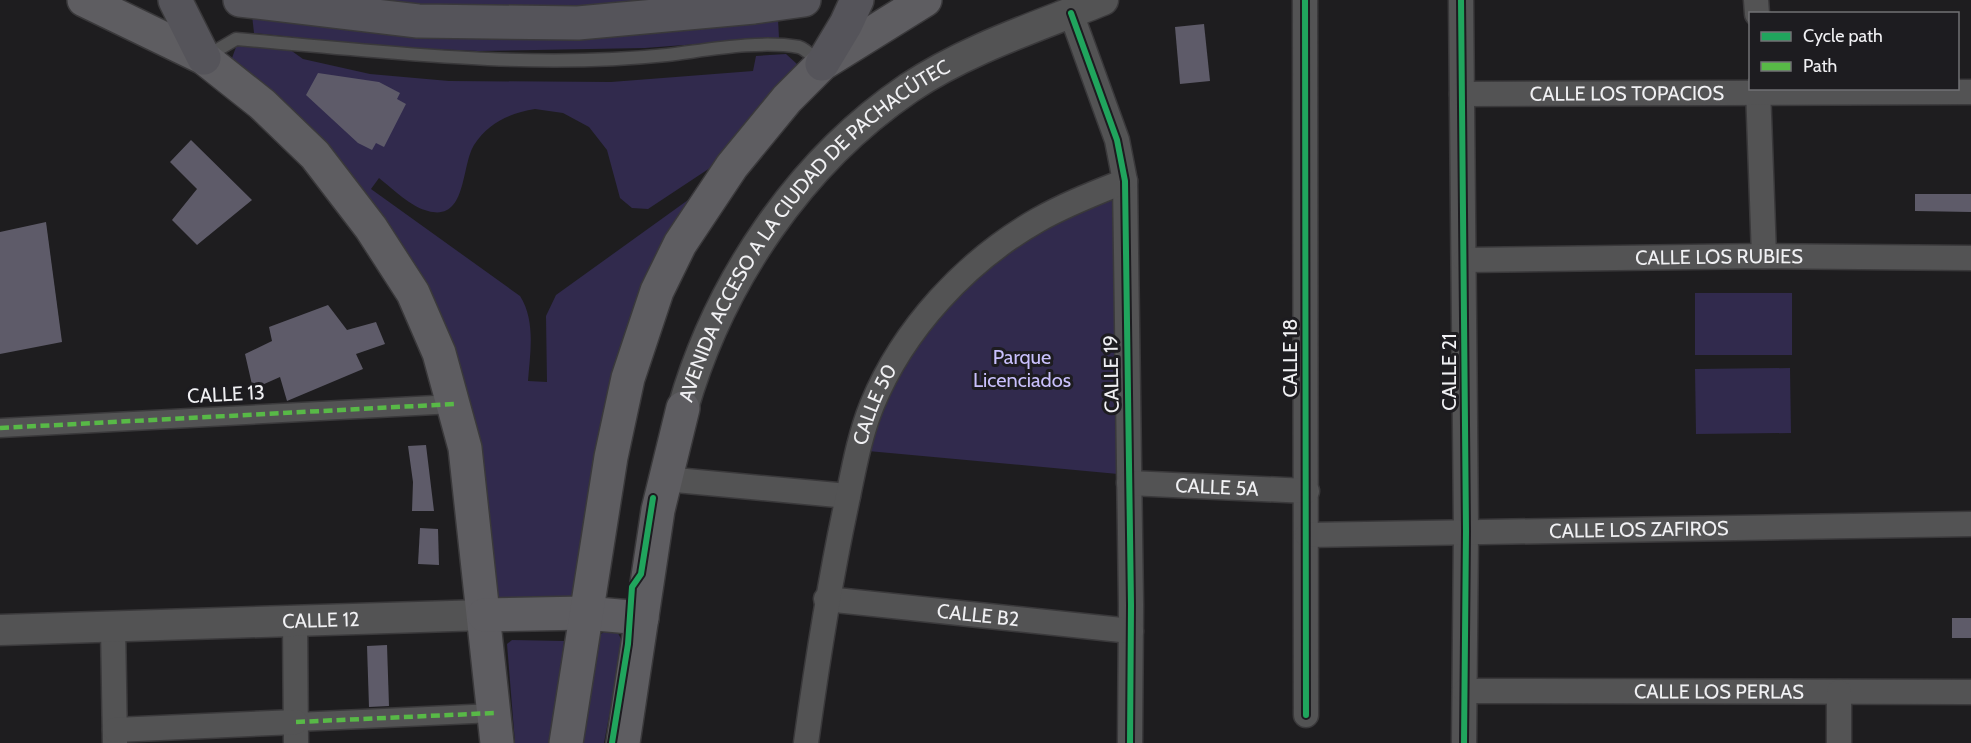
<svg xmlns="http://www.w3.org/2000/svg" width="1971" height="743" viewBox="0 0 1971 743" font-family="Cabin,sans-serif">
  <rect width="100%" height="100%" fill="#1e1d1f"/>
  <g fill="#312a4d" fill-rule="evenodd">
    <path d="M329 0H709L507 10Z"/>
    <path d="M252 15 778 19 779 38 645 48 478 51 388 47 254 33Z"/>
    <path d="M242 44 289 49 303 59 370 74 449 81 611 82 753 71 756 56 786 54 797 64 788 85 687 222 579 599 498 602 462 390 288 113 232 58 236 47ZM535 109 563 113 589 127 607 150 620 198 632 208 648 209 710 168 688 200 556 295 546 316 547 382 528 381C530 354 536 321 520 296L371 189 379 178C393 189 411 207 428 211 467 222 461 166 474 145 488 123 510 113 535 109Z"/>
    <path d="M1118 194V474L868 451C896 356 955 283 1040 230 1064 216 1093 206 1118 194Z"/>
    <rect x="1695" y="293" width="97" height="62"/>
    <path d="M1790 368 1791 433 1696 434 1695 369Z"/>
    <path d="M608 630 618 633 623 643 604 743H576L599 635Z"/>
    <path d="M512 640 564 641 552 743H515L507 644Z"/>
  </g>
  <g fill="#5e5b69">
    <path d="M1204 24 1210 81 1180 84 1175 27Z"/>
    <path d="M318 73 379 82 400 93 397 99 406 104 384 147 376 143 372 150 358 143 306 95Z"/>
    <path d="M191 140 252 200 197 245 172 220 197 189 170 162Z"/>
    <path d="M1915 194H1971V212L1915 211Z"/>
    <path d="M46 222 62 342 0 354V232Z"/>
    <path d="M328 305 347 330 376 322 385 344 356 354 363 369 287 401 280 377 253 389 245 354 272 341 269 327Z"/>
    <path d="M426 445 434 511H412L413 482 408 446Z"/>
    <path d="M420 528 438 529 439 565 418 564Z"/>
    <rect x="1952" y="618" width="19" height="20"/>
    <path d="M387 645 389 706 369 707 367 646Z"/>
  </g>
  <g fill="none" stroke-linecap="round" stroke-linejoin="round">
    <defs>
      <path id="service" d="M207 56 236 39C379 51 525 70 667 55 708 50 758 40 799 47 806 49 814 58 820 63"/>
      <g id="pedestrian">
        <path d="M0 428 454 404"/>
        <path d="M296 722 494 713"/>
      </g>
      <g id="minor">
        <path d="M1305 0 1306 715"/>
        <path d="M1461 0 1466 531 1464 743"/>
        <path d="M1756 0 1757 14"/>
        <path d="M1071 13 1117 140 1125 181 1131 605 1130 743"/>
        <path d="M1758 88 1764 256"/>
        <path id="s1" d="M1462 94 1971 92"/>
        <path id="s2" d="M1465 260 1764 256 1971 258"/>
        <path d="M665 479 848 496"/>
        <path id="s3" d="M1129 483 1307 491"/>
        <path id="s4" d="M1307 535 1971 524"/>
        <path id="s5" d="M826 599 1131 631"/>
        <path d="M295 620 296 743"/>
        <path d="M113 626 115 743"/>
        <path id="s6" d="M1465 691 1971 692"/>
        <path d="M115 730 296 722"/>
        <path id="s7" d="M806 743C817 663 829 585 846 506 853 473 859 437 872 405 903 329 966 261 1038 220 1066 204 1095 193 1125 181"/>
        <path d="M1839 743V692"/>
      </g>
      <g id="tertiary">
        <path id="s8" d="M683 408C719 282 800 162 909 88 967 49 1039 26 1103 0"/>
        <path id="s9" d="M0 630 484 615"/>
      </g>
      <g id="secondary">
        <path d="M84 0 204 58 262 104 315 155 371 228 413 293 439 353 465 448 497 743"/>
        <path d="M484 615 585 613 642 618"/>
        <path d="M566 743 611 457 628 378 657 291 680 244 732 166 787 99 822 64 925 0"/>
        <path d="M623 743 658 510 683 408"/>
      </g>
      <g id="trunk">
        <path d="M175 0 204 58"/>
        <path d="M240 0 418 21 578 23 754 7 804 0"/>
        <path d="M822 64 846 24 857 0"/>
      </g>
    </defs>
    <use href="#service" stroke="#3a393b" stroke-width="15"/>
    <use href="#pedestrian" stroke="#3a393b" stroke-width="21"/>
    <use href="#minor" stroke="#3a393b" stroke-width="27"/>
    <use href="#tertiary" stroke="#3a393b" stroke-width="33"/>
    <use href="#secondary" stroke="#3a393b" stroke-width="36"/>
    <use href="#trunk" stroke="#3a393b" stroke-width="36"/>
    <use href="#service" stroke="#535354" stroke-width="12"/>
    <use href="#pedestrian" stroke="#535354" stroke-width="18"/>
    <use href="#minor" stroke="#535354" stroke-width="24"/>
    <use href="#tertiary" stroke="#535354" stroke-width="30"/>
    <use href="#secondary" stroke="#5e5d61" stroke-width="33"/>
    <use href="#trunk" stroke="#55545a" stroke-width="33"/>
    <g stroke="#58b947" stroke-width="4.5" stroke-dasharray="9 4.5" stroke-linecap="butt">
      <path d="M0 428 454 404"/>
      <path d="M296 722 494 713"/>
    </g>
    <defs>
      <g id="cycleway">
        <path d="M1305 0 1306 715"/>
        <path d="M1461 0 1466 531 1464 743"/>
        <path d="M1071 13 1117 140 1125 181 1131 605 1130 743"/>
        <path d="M612 743 628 644 632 587 641 574 653 498"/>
      </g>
    </defs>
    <use href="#cycleway" stroke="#1d1c20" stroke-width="10"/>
    <use href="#cycleway" stroke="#20a55d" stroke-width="6"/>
  </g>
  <g text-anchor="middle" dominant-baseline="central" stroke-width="6" stroke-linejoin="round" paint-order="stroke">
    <g font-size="20" fill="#f0f0f3" stroke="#1d1c20">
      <text stroke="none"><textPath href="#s1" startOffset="165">CALLE LOS TOPACIOS</textPath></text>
      <text stroke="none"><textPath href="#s8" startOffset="226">AVENIDA ACCESO A LA CIUDAD DE PACHACÚTEC</textPath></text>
      <text stroke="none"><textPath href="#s2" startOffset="254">CALLE LOS RUBIES</textPath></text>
      <text transform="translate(1290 358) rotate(-90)">CALLE 18</text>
      <text transform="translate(1449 372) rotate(-90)">CALLE 21</text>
      <text transform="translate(1111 374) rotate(-91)">CALLE 19</text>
      <text transform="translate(226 394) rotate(-3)">CALLE 13</text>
      <text stroke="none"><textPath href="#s7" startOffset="346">CALLE 50</textPath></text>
      <text stroke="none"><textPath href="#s3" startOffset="88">CALLE 5A</textPath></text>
      <text stroke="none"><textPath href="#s4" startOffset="332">CALLE LOS ZAFIROS</textPath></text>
      <text stroke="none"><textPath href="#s5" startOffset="153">CALLE B2</textPath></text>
      <text stroke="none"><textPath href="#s9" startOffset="321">CALLE 12</textPath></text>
      <text stroke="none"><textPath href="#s6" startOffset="254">CALLE LOS PERLAS</textPath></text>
    </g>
    <g font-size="20" fill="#c9c0fc" stroke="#1d1c20">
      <text x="1022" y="357">Parque<tspan x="1022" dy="23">Licenciados</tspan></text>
    </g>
  </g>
  <rect x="1749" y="12" width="210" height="78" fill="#1d1c20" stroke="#717174" stroke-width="1.5"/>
  <rect x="1761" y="32" width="30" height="9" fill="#20a55d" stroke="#717174" stroke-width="1.5"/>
  <text x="1803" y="42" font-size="18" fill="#f0f0f3">Cycle path</text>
  <rect x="1761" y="62" width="30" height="9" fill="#58b947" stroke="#717174" stroke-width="1.5"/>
  <text x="1803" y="72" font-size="18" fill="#f0f0f3">Path</text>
</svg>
